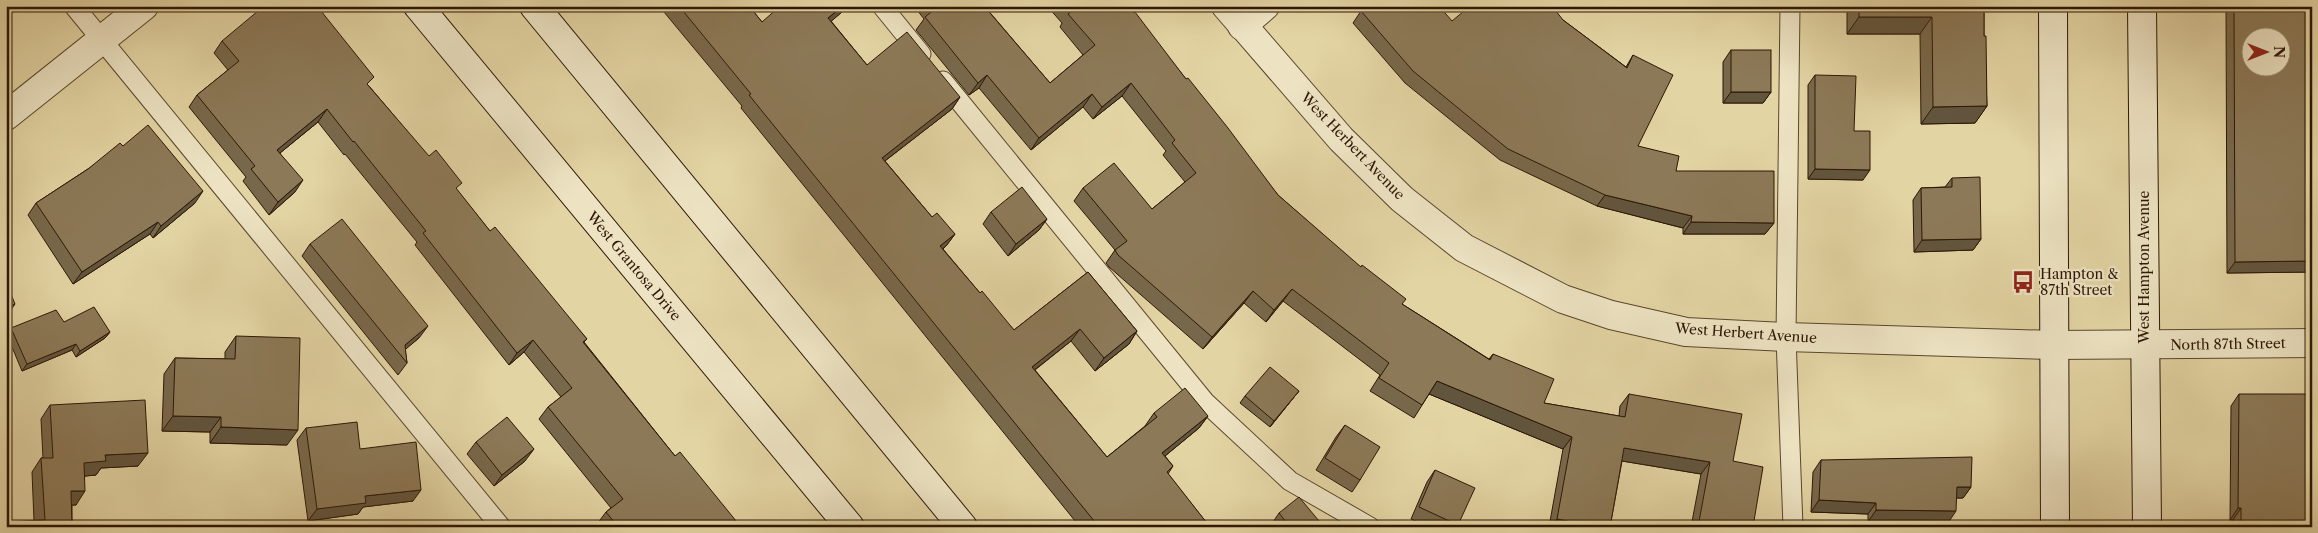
<svg xmlns="http://www.w3.org/2000/svg" width="2318" height="533" viewBox="0 0 2318 533" font-family="'Libre Caslon Text',serif">
  <rect width="100%" height="100%" fill="#e3d4a3"/>
  <filter id="stains"><feTurbulence type="fractalNoise" baseFrequency=".004" numOctaves="4"/><feColorMatrix values="0 0 0 0 .2 0 0 0 0 .09 0 0 0 0 .02 0 0 0 .5 -.17"/></filter>
  <radialGradient id="worn" r=".72"><stop offset=".6" stop-color="#630" stop-opacity="0"/><stop offset="1" stop-color="#630" stop-opacity=".3"/></radialGradient>
  <g fill="none" stroke-linecap="round" stroke-linejoin="round">
    <defs>
      <g id="lane">
        <path d="M74 6 501 527"/>
        <path d="M882 6 921 54"/>
        <path d="M1790 6 1786 337 1793 527"/>
        <path d="M943 81 1205 402 1290 481 1370 527"/>
      </g>
      <g id="street">
        <path d="M1226 6 1341 139 1402 199 1464 248 1563 299 1611 315 1686 332 1786 337 2053 345 2312 343"/>
        <path d="M1242 26 1265 6"/>
        <path d="M6 116 144 6"/>
      </g>
      <g id="secondary">
        <path d="M418 6 850 527"/>
        <path d="M534 6 963 527"/>
        <path d="M2053 6 2055 527"/>
        <path d="M2142 6 2147 527"/>
      </g>
    </defs>
    <use href="#lane" stroke="#5a462c" stroke-width="21"/>
    <use href="#street" stroke="#5a462c" stroke-width="30"/>
    <use href="#secondary" stroke="#2d1705" stroke-width="30"/>
    <use href="#lane" stroke="#ede3c3" stroke-width="19"/>
    <use href="#street" stroke="#ede3c3" stroke-width="28"/>
    <use href="#secondary" stroke="#ede3c3" stroke-width="28"/>
  </g>
  <g fill="#78684b" stroke="#2d1705">
    <path d="M659 6H749L762 22 849 6 831 21 867 65 960 97 952 109 885 161 932 217 955 234 946 246 943 249 980 293 1014 330 1088 272 1137 331 1129 344 1095 371 1071 341 1035 370 1107 457 1145 426 1154 413 1208 416 1199 428 1165 456 1173 466 1168 474 1210 527H1080L741 108 742 106Z"/>
    <path d="M914 6H988L986 8 1050 83 1083 55 1060 27 1062 23 1047 6H1128L1278 195 1402 304 1489 359 1493 354 1544 403 1619 416 1620 406 1629 394 1733 461 1753 527H1691L1701 474 1622 461 1610 527H1549L1563 449 1429 394 1414 418 1370 391 1380 375 1283 301 1266 322 1244 303 1203 349 1109 267 1106 263 1115 250 1074 201 1083 188 1152 209 1185 182 1163 155 1166 151 1122 96 1093 119 1083 107 1031 150 979 88 969 95 916 30 924 19Z"/>
    <path d="M1847 6H1984V36L1987 106 1975 123 1921 124 1920 34H1847Z"/>
    <path d="M2226 6H2312V272L2227 273Z"/>
    <path d="M1361 11 1452 21 1563 20 1626 67 1633 55 1638 146 1676 171 1774 223 1765 234H1683V228L1597 206 1500 160 1405 83 1353 23Z"/>
    <path d="M222 41 369 86 457 190 490 231 587 339 584 342 675 456 741 527H599L597 524 606 512 611 508 539 419 548 407 561 397 524 352 509 365 415 245 417 242 345 154 344 155 318 122 280 153 295 192 269 215 243 181 246 177 189 107 197 95 228 70 214 53Z"/>
    <path d="M1731 50 1771 92 1763 103H1723V62Z"/>
    <path d="M1815 75 1854 131 1863 180 1808 179V85Z"/>
    <path d="M123 146 195 203 153 238 150 234 73 284 28 215 36 203Z"/>
    <path d="M1952 178 1981 239 1973 250 1914 252 1913 200 1921 188 1945 187Z"/>
    <path d="M991 212 1047 219 1039 230 1008 256 983 224Z"/>
    <path d="M310 244 419 338 405 349 407 363 398 375 302 256Z"/>
    <path d="M64 322 110 332 105 338 76 357 72 350 22 371 7 335 11 328Z"/>
    <path d="M236 336 287 445 210 443V432L162 431 164 374 175 358 225 359V352Z"/>
    <path d="M1299 391 1270 427 1240 403 1245 396Z"/>
    <path d="M2239 394 2312 527H2233V520H2230L2231 406Z"/>
    <path d="M50 405 138 466 101 468 96 475 85 476 76 505H72V527H6V524L8 522 34 521 32 472 41 458H43L41 419Z"/>
    <path d="M1345 425 1360 480 1352 492 1316 470 1336 437Z"/>
    <path d="M306 428 360 449 413 501 363 507 358 514 308 521 297 440Z"/>
    <path d="M476 442 525 461 494 486 467 454Z"/>
    <path d="M1821 460 1971 487 1963 498H1956L1948 523 1868 522V514L1811 512 1813 472Z"/>
    <path d="M1435 470 1458 525 1457 527H1428L1411 519 1427 482Z"/>
    <path d="M1279 513 1324 527H1276L1273 522Z"/>
  </g>
  <g fill="#62553d" stroke="#2d1705">
    <path d="M843 6H849L820 31 828 18Z"/>
    <path d="M1859 17H1932L1920 34H1847Z"/>
    <path d="M987 75 979 88 969 95 978 83Z"/>
    <path d="M1131 83 1122 96 1093 119 1102 107Z"/>
    <path d="M1731 92H1771L1763 103H1723Z"/>
    <path d="M1092 94 1083 107 1031 150 1039 138Z"/>
    <path d="M960 97 952 109 873 170 882 158Z"/>
    <path d="M1987 106 1975 123 1921 124 1933 107Z"/>
    <path d="M327 109 318 122 269 162 277 150Z"/>
    <path d="M1815 169 1870 170 1863 180 1808 179Z"/>
    <path d="M303 180 295 192 269 215 278 202Z"/>
    <path d="M203 191 195 203 153 238 161 226Z"/>
    <path d="M1605 195 1692 216 1683 228 1597 206Z"/>
    <path d="M1047 219 1039 230 1008 256 1016 244Z"/>
    <path d="M158 222 150 234 73 284 82 272Z"/>
    <path d="M1691 222 1774 223 1765 234H1683Z"/>
    <path d="M955 234 946 246 931 258 940 246Z"/>
    <path d="M1981 239 1973 250 1914 252 1922 240Z"/>
    <path d="M2312 261V272L2227 273 2235 262Z"/>
    <path d="M1292 289 1283 301 1266 322 1274 310Z"/>
    <path d="M1253 291 1244 303 1203 349 1212 337Z"/>
    <path d="M15 304 7 316H6V308Z"/>
    <path d="M428 326 419 338 400 354 405 345Z"/>
    <path d="M1080 329 1071 341 1023 379 1032 367Z"/>
    <path d="M1137 331 1129 344 1095 371 1104 358Z"/>
    <path d="M110 332 105 338 76 357 80 351Z"/>
    <path d="M533 340 524 352 509 365 517 353Z"/>
    <path d="M76 344 72 350 22 371 27 364Z"/>
    <path d="M1437 381 1572 437 1563 449 1429 394Z"/>
    <path d="M1299 391 1294 397 1270 427 1274 421Z"/>
    <path d="M173 416 221 417 210 432 162 431Z"/>
    <path d="M1208 416 1199 428 1154 465 1162 453Z"/>
    <path d="M221 427 298 430 287 445 210 443Z"/>
    <path d="M1624 448 1710 462 1701 474 1616 460Z"/>
    <path d="M534 449 525 461 494 486 502 475Z"/>
    <path d="M148 453 138 466 101 468 96 475 75 477 84 463 105 455Z"/>
    <path d="M1957 487H1971L1963 498H1949Z"/>
    <path d="M421 490 413 501 363 507 358 514 308 521 317 509 365 496Z"/>
    <path d="M71 491H85L76 505H61Z"/>
    <path d="M1819 500 1876 503 1868 514 1811 512Z"/>
    <path d="M2238 508H2241L2233 520H2230Z"/>
    <path d="M1876 510 1956 511 1948 523 1868 522Z"/>
    <path d="M1557 519 1598 527H1552Z"/>
  </g>
  <g fill="#8c7957" stroke="#2d1705" fill-rule="evenodd">
    <path d="M264 6H317L374 77 367 84 429 156 436 150 462 183 456 188 490 231 495 227 587 339 583 342 675 456 680 452 741 527H618L606 512 623 499 548 407 572 388 533 340 517 353 423 233 426 231 354 141 353 142 327 109 277 150 303 180 278 202 251 169 255 166 197 95 239 61 222 41Z"/>
    <path d="M679 6H749L762 22 780 6H843L828 18 867 65 907 32 960 97 882 158 932 217 937 213 955 234 940 246 980 293 982 291 1014 330 1088 272 1137 331 1104 358 1080 329 1032 367 1107 457 1157 417 1154 413 1185 388 1208 416 1162 453 1173 466 1167 472 1210 527H1099L749 95 751 94Z"/>
    <path d="M933 6H984L1050 83 1095 45 1068 14 1071 12 1067 6H1128L1134 13 1135 12 1186 79 1188 78 1228 128 1278 195 1361 267 1362 265 1406 299 1402 304 1490 360 1493 354 1554 379 1544 403 1625 417 1629 394 1742 414 1733 461 1763 467 1753 527H1698L1710 462 1624 448 1610 527H1598L1557 519 1572 437 1437 381 1422 405 1379 378 1389 363 1292 289 1274 310 1253 291 1212 337 1118 255 1115 250 1127 241 1083 188 1114 163 1152 209 1196 173 1172 143 1175 140 1131 83 1102 107 1092 94 1039 138 987 75 978 83 925 17 935 9Z"/>
    <path d="M1367 6H1439L1452 21 1470 6H1552L1563 20 1627 68 1633 55 1673 75 1638 146 1679 156 1676 171H1774V223L1691 222 1692 216 1605 195 1508 149 1413 71 1361 11Z"/>
    <path d="M1859 6H1984V36H1986L1987 106 1933 107 1932 17H1859Z"/>
    <path d="M2234 6H2312V261L2235 262ZM2250 38H2280V68H2250Z"/>
    <rect x="1731" y="50" width="40" height="42"/>
    <path d="M1815 75 1856 76 1854 131H1870V170L1815 169Z"/>
    <path d="M148 125 203 191 161 226 158 222 82 272 36 203 88 169 120 143 123 146Z"/>
    <path d="M1980 177 1981 239 1922 240 1921 188 1952 187V178Z"/>
    <path d="M1022 187 1047 219 1016 244 991 212Z"/>
    <path d="M342 219 428 326 405 345 407 363 310 244Z"/>
    <path d="M6 282 15 304 6 308Z"/>
    <path d="M94 307 110 332 80 351 76 344 27 364 11 328 56 310 64 322Z"/>
    <path d="M236 336 300 338 298 430 221 427V417L173 416 175 358 235 359Z"/>
    <path d="M1270 367 1299 391 1274 421 1245 396Z"/>
    <path d="M2239 394H2312V527H2241V508H2238Z"/>
    <path d="M145 400 148 453 105 455 106 461 84 463 85 491H71L72 527H8V522L45 520 41 458H53L50 405Z"/>
    <path d="M507 417 534 449 502 475 476 442Z"/>
    <path d="M357 422 360 449 416 442 421 490 365 496 366 503 317 509 306 428Z"/>
    <path d="M1345 425 1380 447 1360 480 1325 458Z"/>
    <path d="M1972 457 1971 487H1957L1956 511 1876 510V503L1819 500 1821 460Z"/>
    <path d="M1435 470 1475 488 1458 525 1419 507Z"/>
    <path d="M1299 497 1324 527H1290L1279 513Z"/>
    <path d="M1339 521 1344 527H1332Z"/>
  </g>
  <defs>
    <symbol id="bus-bare" viewBox="-9 -9 18 18"><path d="M-5-6H5V4H4V6H2V4H-2V6H-4V4H-5ZM-3.5-4V0h7V-4ZM-3.5 1.2v1.5H-2V1.2ZM2 1.2v1.5H3.5V1.2Z" fill="#8f2418" stroke="#ede3c3" stroke-width="2.5" paint-order="stroke"/></symbol>
  </defs>
  <g fill-rule="evenodd">
    <use href="#bus-bare" x="2007" y="266" width="32" height="32"/>
  </g>
  <g text-anchor="middle" dominant-baseline="central" stroke-width="4.5" stroke-linejoin="round" paint-order="stroke">
    <g font-size="14" fill="#2d1705" stroke="#ede3c3">
      <text transform="translate(1353 146) rotate(46)">West Herbert Avenue</text>
      <text transform="translate(634 266) rotate(50)">West Grantosa Drive</text>
      <text transform="translate(2144 267) rotate(-90)">West Hampton Avenue</text>
      <text transform="translate(1746 333) rotate(4)">West Herbert Avenue</text>
      <text transform="translate(2228 344) rotate(-1)">North 87th Street</text>
    </g>
    <g font-size="14" fill="#2d1705" stroke="#ede3c3" text-anchor="start">
      <text x="2040" y="274">Hampton &amp;<tspan x="2040" dy="16">87th Street</tspan></text>
    </g>
  </g>
  <rect width="2318" height="533" fill="none" stroke="#e3d4a3" stroke-width="25"/>
  <rect x="8" y="8" width="2303" height="518" fill="none" stroke="#2d1705" stroke-width="2.5"/>
  <rect x="12" y="12" width="2293" height="508" fill="none" stroke="#2d1705"/>
  <g transform="translate(2266 52) rotate(90)"><circle r="24" fill="#ede3c3" stroke="#a09177"/>
  <path d="M0-4L9 19L0 12L-9 19Z" fill="#8f2418"/>
  <text y="-8" font-size="14" font-weight="bold" text-anchor="middle" fill="#2d1705">N</text>
  </g>
  <rect width="100%" height="100%" filter="url(#stains)"/>
  <rect width="100%" height="100%" fill="url(#worn)"/>
</svg>
